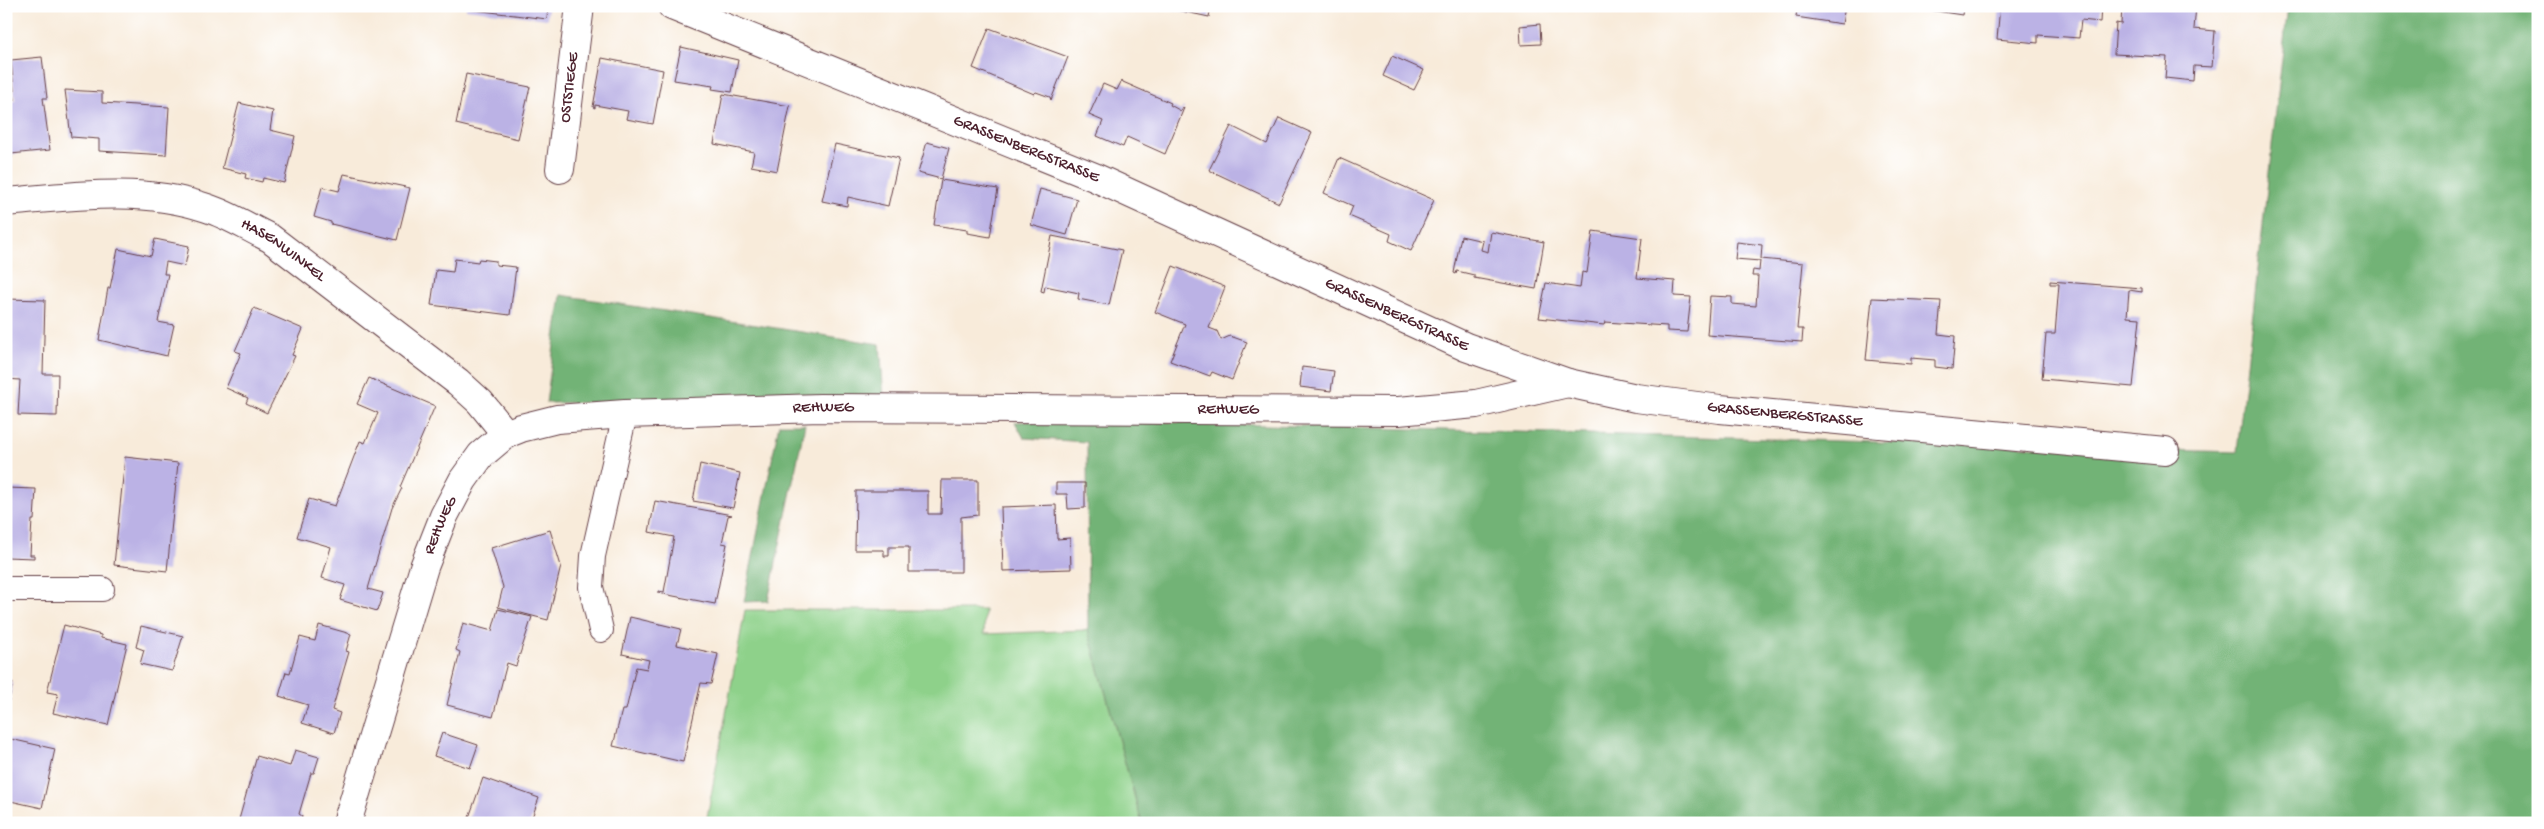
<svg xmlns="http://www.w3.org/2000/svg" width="2544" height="829" viewBox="0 0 2544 829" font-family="'Gochi Hand',sans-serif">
  <rect width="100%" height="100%" fill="#fff"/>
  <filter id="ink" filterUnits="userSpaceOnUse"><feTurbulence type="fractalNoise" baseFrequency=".02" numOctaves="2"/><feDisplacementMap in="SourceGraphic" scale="10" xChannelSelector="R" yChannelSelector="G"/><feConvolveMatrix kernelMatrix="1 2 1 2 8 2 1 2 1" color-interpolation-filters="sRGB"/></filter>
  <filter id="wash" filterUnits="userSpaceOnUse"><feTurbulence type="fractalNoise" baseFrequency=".0096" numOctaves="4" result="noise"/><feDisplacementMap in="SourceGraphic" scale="20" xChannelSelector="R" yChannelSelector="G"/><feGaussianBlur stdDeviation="1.12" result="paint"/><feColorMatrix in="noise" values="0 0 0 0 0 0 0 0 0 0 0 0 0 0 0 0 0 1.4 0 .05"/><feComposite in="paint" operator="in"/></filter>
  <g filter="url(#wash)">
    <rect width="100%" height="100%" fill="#f8ebda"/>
    <path fill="#8ed18a" stroke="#6c785a" d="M745 610H985L984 634 1088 630 1142 823H706Z"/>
    <g fill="#72b376" stroke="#5e6950">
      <path d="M2288 6H2538V823H1142L1088 630 1087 442 1024 438 1015 422 1087 420 2237 452Z"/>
      <path d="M561 295 880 344 884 399 546 403Z"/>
      <path d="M779 424H805L768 601 744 602Z"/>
    </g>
    <g id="blocks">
      <g fill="#bbb2e5">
        <path d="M466 6H548L547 19 466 9Z"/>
        <path d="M1158 6H1211L1209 17Z"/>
        <path d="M1787 6H1845L1842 24 1796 17 1797 9Z"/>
        <path d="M1903 6H1983V11L1963 8 1962 15Z"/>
        <path d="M2000 6H2101L2100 22 2081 20 2079 38 2038 35V43L1997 39Z"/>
        <path d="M2122 6H2196L2194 29 2215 31 2212 67 2194 66 2193 81 2165 78 2167 57 2114 54 2116 23 2121 24Z"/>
        <path d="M1540 24 1541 44 1521 45 1520 26Z"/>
        <path d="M989 28 1068 57 1051 100 1050 97 1036 92 1034 94 973 68Z"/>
        <path d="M681 47 738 60 732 92 712 89 713 86 674 80Z"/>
        <path d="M1392 56 1424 70 1414 90 1383 76Z"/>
        <path d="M42 57 47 98H43L50 150 11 154 12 158 6 159V101L15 100 11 60Z"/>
        <path d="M602 58 663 70 653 124 626 119 628 111 595 105V108L593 107Z"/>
        <path d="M466 74 530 87 518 139 456 124Z"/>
        <path d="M1122 80 1123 82 1171 103 1170 105 1181 111 1183 107 1184 108 1165 154 1127 137 1123 147 1097 136 1103 121 1089 115 1103 84 1117 90Z"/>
        <path d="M65 90 102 92V103L169 107 166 155 99 151V139L71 137Z"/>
        <path d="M723 94 790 106 777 171 751 166 754 152 714 144Z"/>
        <path d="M239 103 273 111 270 130 295 136 284 183 263 178 262 182 245 178 246 174 222 168Z"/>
        <path d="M1279 118 1312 133 1279 203 1209 170 1231 126 1267 144Z"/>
        <path d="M927 142 949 148 941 179 918 173Z"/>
        <path d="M835 144 899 158 888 206 848 197 847 206 822 201Z"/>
        <path d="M1339 158 1434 200 1411 251 1389 241 1391 234 1349 216 1353 206 1324 193Z"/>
        <path d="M344 174 410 188 397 240 331 224V222L314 217 322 187 339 191Z"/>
        <path d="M941 180 998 189 990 237 967 233V230L934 225Z"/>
        <path d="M1040 189 1077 199 1067 235 1031 225Z"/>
        <path d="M1593 231 1642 238 1637 278 1675 281 1674 296 1691 297 1687 332 1667 331V326L1605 322 1604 325 1539 318 1546 283 1580 288 1582 272 1587 273Z"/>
        <path d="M1491 232 1544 242 1536 289 1474 278V275L1457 271 1456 274 1454 273 1461 236 1483 241 1481 250 1488 252Z"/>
        <path d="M1052 236 1122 250 1109 305 1078 299 1079 293 1045 286 1044 292 1041 291Z"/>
        <path d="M155 239 189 246 185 266 166 262 164 274H168L158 322 174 325 167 356 99 340 108 288H110L118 249 151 256Z"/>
        <path d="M1737 242 1762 245 1761 259 1803 263 1797 329H1803L1802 342 1707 335 1710 296 1732 297V304L1756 306 1758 276H1752L1753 270 1759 271 1760 261 1735 259Z"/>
        <path d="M455 259 478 262 479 259 496 261V265L516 267 510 315 431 305 436 270 453 272Z"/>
        <path d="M1173 266 1225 287 1209 328 1217 331 1221 340 1230 336 1247 342 1232 380 1212 372 1210 376 1170 361 1185 324 1155 312Z"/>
        <path d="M2050 281 2142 288V292L2129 290 2127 317 2140 318 2133 387 2042 379 2046 334H2055L2059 284H2050Z"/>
        <path d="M1872 298 1941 301 1938 334 1955 336 1952 369 1935 367V360L1911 358V364L1866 360Z"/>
        <path d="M6 299 45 300 43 374H58L57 416 18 415 20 380 6 379Z"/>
        <path d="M254 308 303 329 292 355 295 356 267 413 246 403 248 398 226 388 241 353 235 351Z"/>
        <path d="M1302 367 1334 371 1331 391 1300 387Z"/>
        <path d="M369 378 435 406 400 487 402 488 392 508 368 589 383 593 377 611 340 600 345 585 322 578 331 547 297 537 309 499 335 506 360 441 365 443 378 413 357 404Z"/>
        <path d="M125 457 178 463 167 571 114 565Z"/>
        <path d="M700 464 740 473 733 508 693 501Z"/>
        <path d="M942 480H978V515L961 517V572H909V547H889V556H884V550H855L856 491H928V514H941Z"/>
        <path d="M1056 483H1085V508L1068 509 1067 494H1056Z"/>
        <path d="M6 488 36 489 34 520H32L30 555H34V558L6 557Z"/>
        <path d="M655 501 732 515 728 516 722 543 727 544 715 604 658 593V591L664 592 674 537 649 532Z"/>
        <path d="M1056 505 1057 539 1070 538 1071 569 1003 571 1001 507Z"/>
        <path d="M550 530 561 566 548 620 498 607 503 587 491 548Z"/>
        <path d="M498 609 532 617 516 666 507 663 493 717 447 705 460 652 456 650 463 623 492 631Z"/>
        <path d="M630 617 681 629 677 645 718 654 711 684 701 683 683 762 613 746 622 710H626L636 667 647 669 649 660 622 654Z"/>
        <path d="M64 625 101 635V638L127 644 108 725 53 713 58 694 47 692Z"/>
        <path d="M319 625 351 634 346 651 349 652 332 710 340 713 334 733 302 723 308 705 279 696 286 672 290 673 300 637 315 641Z"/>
        <path d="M141 626 183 636 172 671 140 664 144 650 136 647Z"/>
        <path d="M6 682 13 683 7 708H6Z"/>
        <path d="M442 733 478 745 470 768 434 756Z"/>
        <path d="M6 738 55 749 42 808 6 800Z"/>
        <path d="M295 750 319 757 314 773H311L299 814 302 816 300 823H238L257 756 290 766Z"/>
        <path d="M483 778 539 798 530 823H467Z"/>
      </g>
    </g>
  </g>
  <g filter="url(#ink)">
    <use href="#blocks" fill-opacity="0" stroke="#643e45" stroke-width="1"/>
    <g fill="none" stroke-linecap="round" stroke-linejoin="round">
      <defs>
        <g id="lane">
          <path d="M6 589H102"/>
          <path d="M601 630 591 587 593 556 625 414"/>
        </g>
        <g id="street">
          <path id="s1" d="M672 6 1094 177 1466 347 1568 383 1636 398 1720 409 2165 451"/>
          <path id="s2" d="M560 169 580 6"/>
          <path id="s3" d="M6 202C74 196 142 186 207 208 229 215 249 228 270 238L458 382 480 402 506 434"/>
          <path id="s4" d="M347 823 424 567 444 516 463 480 481 455 506 434 521 428 557 419 625 414 820 408 1398 411 1476 404 1568 383"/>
        </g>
      </defs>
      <use href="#lane" stroke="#643e45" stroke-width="26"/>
      <use href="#street" stroke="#643e45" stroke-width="30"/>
      <use href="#lane" stroke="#fff" stroke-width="24"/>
      <use href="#street" stroke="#fff" stroke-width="28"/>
    </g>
  </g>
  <g text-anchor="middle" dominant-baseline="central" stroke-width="4" stroke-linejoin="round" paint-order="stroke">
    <g font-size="16" fill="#4a1f2b" stroke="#fff">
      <text stroke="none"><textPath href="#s2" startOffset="82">OSTSTIEGE</textPath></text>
      <text stroke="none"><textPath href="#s1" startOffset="382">GRASSENBERGSTRASSE</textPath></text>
      <text stroke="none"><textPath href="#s3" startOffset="290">HASENWINKEL</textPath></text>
      <text stroke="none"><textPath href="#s1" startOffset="788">GRASSENBERGSTRASSE</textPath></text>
      <text stroke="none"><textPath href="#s4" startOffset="746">REHWEG</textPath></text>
      <text stroke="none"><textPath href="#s4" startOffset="1151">REHWEG</textPath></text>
      <text stroke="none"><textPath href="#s1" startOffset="1192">GRASSENBERGSTRASSE</textPath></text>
      <text stroke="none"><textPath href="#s4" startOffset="312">REHWEG</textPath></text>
    </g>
  </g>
  <rect width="2544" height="829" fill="none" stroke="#fff" stroke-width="25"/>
</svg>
